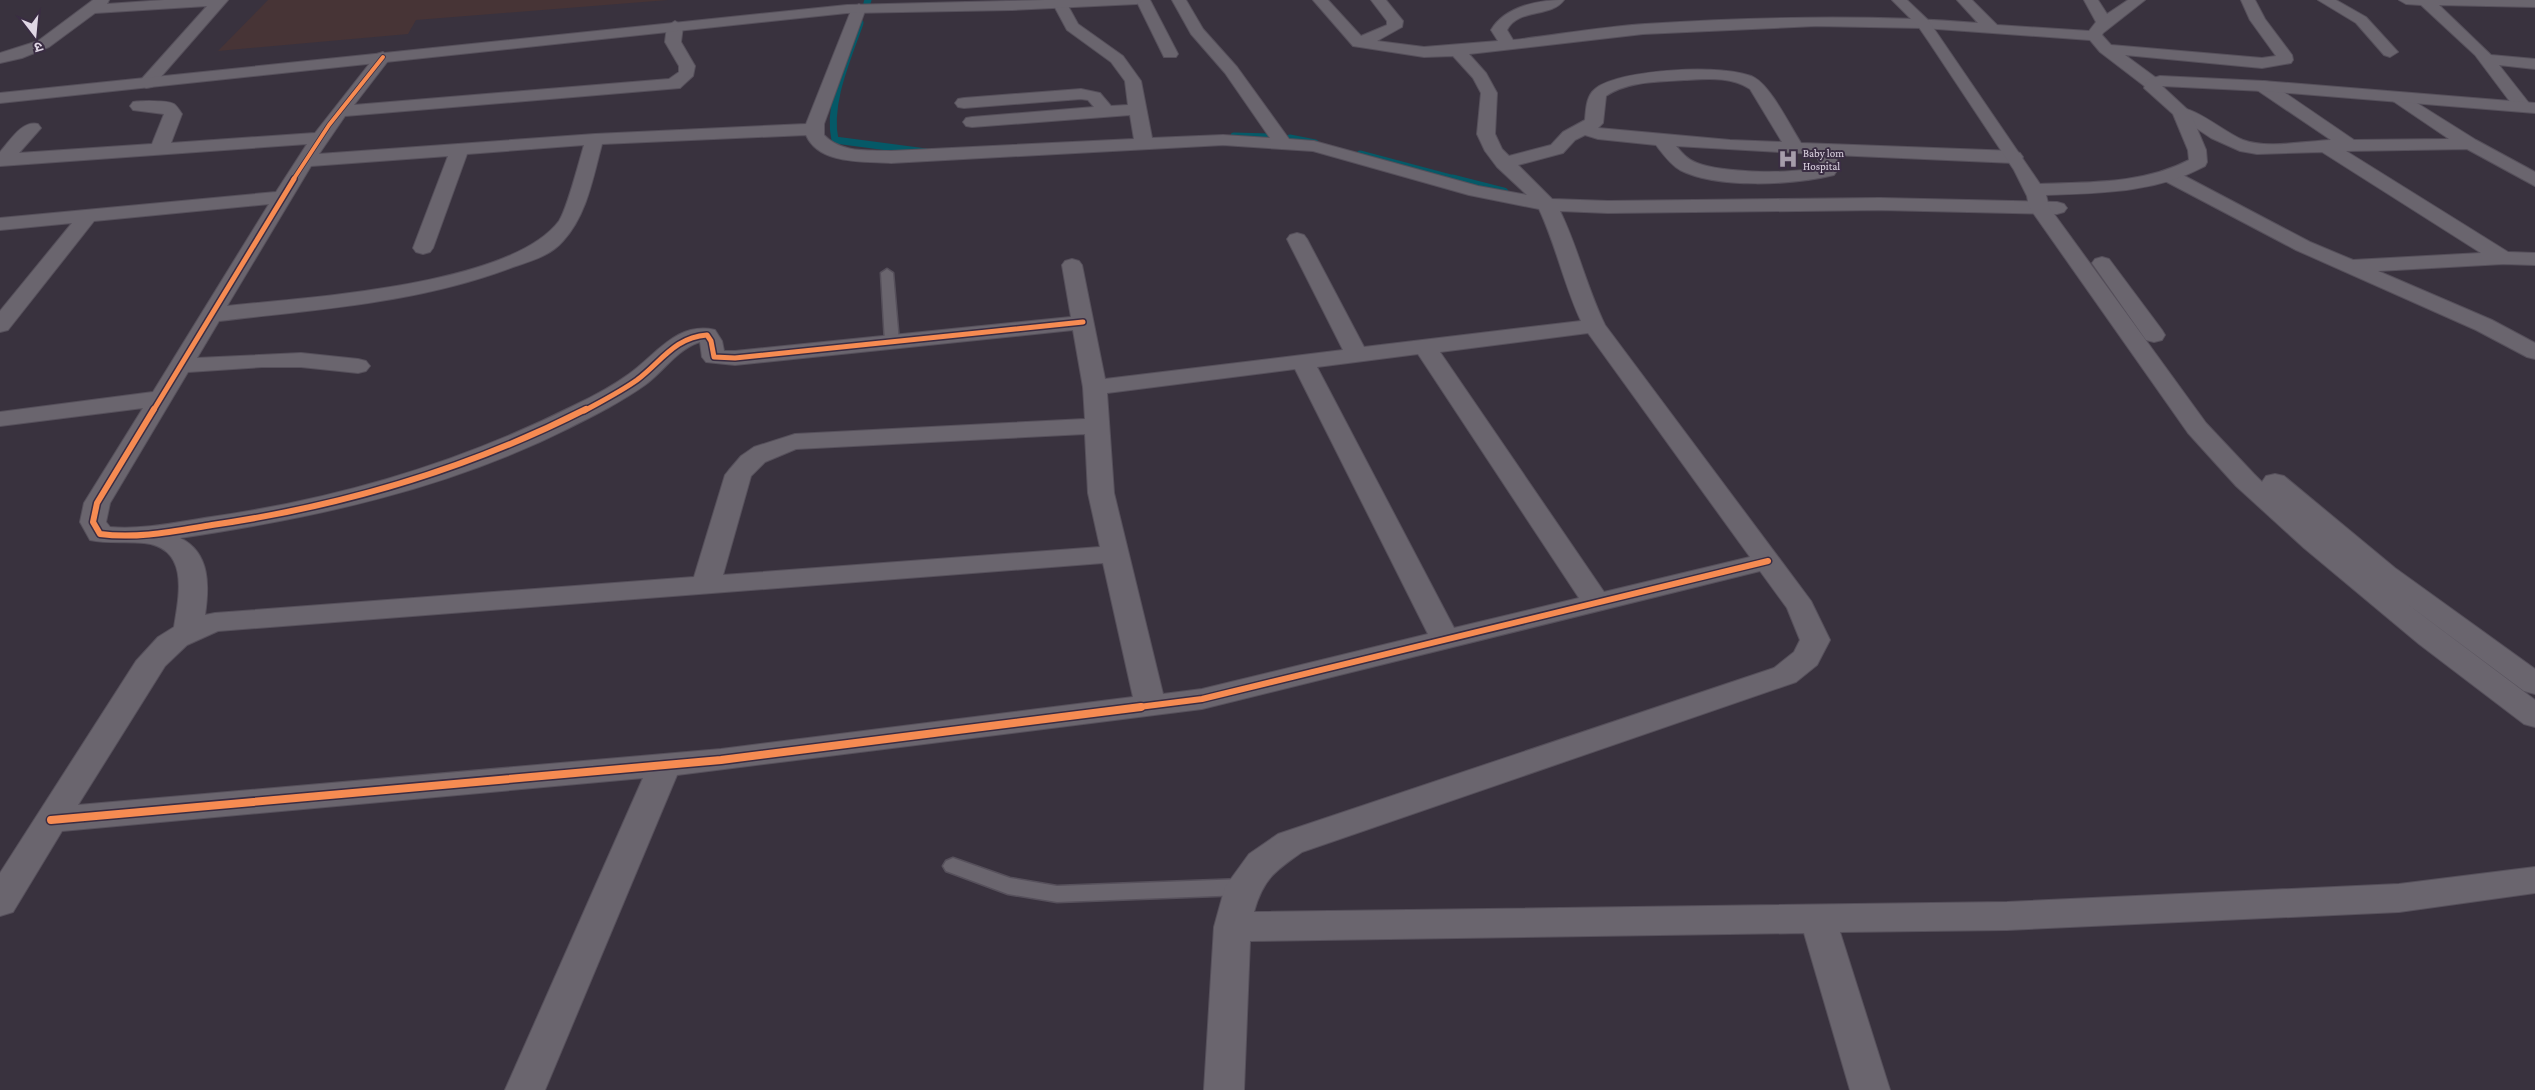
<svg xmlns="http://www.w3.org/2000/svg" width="2535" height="1090" viewBox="0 0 2535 1090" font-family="'Crimson Pro','Noto Sans Devanagari',serif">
  <rect width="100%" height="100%" fill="#39323e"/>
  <path fill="#473436" d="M268 0H668L416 20 408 34 218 51Z"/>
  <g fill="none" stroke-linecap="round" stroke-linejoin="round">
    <g stroke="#055967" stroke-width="7">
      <path d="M867 3 868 0"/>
      <path d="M860 23C848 58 827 103 835 140L926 152"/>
      <path d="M1234 136 1270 137"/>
      <path d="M1290 138 1315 143"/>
      <path d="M1360 154 1458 180"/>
    </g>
    <path stroke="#055967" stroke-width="9" d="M1453 179 1504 192"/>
    <defs>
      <g id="lane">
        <path d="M887 269 893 273 899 342 892 346 885 342 881 273Z"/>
        <path d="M953 858 1010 878 1057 886 1243 879 1250 881 1254 887 1250 893 1243 895 1057 902 1008 894 946 871 943 866 946 861Z"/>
      </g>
      <g id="street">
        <path d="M93 0H109L107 4 164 0H228L152 87 146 88 138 83 207 6 95 13 49 47 22 58 0 63V53L38 41Z"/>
        <path d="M1062 0 1067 4 1078 24 1123 56 1141 81 1152 138 1223 135 1270 138 1225 73 1191 34 1172 0H1186L1203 29 1237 67 1289 139 1314 141 1478 186 1527 195 1497 167 1485 151 1477 134 1481 93 1473 78 1453 56 1424 57 1353 46 1313 0H1328L1361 36 1387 25V21L1371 0H1386L1403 21 1402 27 1377 41 1424 47 1498 41 1491 30C1505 6 1539 0 1564 0 1551 18 1518 8 1507 30L1513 40C1556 35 1601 27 1645 24 1756 17 1867 14 1978 23L1957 0H1972L1997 25 2089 31 2096 22 2084 0H2098L2107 14 2128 0H2145L2103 33 2102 35 2111 45 2262 58 2276 56 2250 20 2241 0H2255L2265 19 2292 55 2293 60 2291 63 2262 68 2125 55 2159 80 2161 84 2153 89 2147 88 2100 52 2090 40 1923 28 1816 26 1643 34 1469 54 1486 73 1497 93 1495 134 1502 149 1509 156 1551 145 1563 132 1585 120C1586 110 1586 96 1595 89 1618 69 1728 63 1755 78 1771 87 1790 126 1801 143L2014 151 2020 153 2023 157 2020 161 2014 163 1834 155 1840 166 1834 175C1794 185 1717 189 1680 170 1670 164 1663 154 1656 145L1598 139 1585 135 1575 140 1563 153 1518 165 1552 199 1608 201 1880 198 2057 202 2064 204 2067 208 2064 212 2057 214 1880 210 1608 213 1560 211C1578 248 1587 288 1605 325L1811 601 1830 640 1817 665 1796 682 1302 852C1275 871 1263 879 1254 912L2007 902 2399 884 2535 867V893L2399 912 2007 930 1840 932 1890 1090H1850L1804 933 1250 941 1244 1090H1204L1214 927 1225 887 1249 854 1278 834 1774 668 1794 652 1800 640 1787 608 1760 571 1202 709 677 775 545 1090H505L643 778 62 831 13 912 0 916V873L136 661 158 637 174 627C179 596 190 548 144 543 126 541 109 544 90 540L80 522 84 503 143 408 0 426V412L153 392 269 204 94 221 8 330 0 332V311L72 223 0 230V218L276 192 307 144 0 166V152C10 141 22 120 38 124L41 128 19 153 152 144 164 114 133 110 130 106 133 102C140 101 167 100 174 104 177 106 180 111 182 114L171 143 315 133 377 54 383 52 391 57 354 105 669 79 679 72V66L665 42 667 26 675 21 683 26 681 42 695 66 693 76 680 88 345 116 319 154 595 134 806 124 852 8 859 4 866 8 824 124V135C841 153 867 150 891 151L1134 139 1130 115 972 127 966 126 963 122 966 118 972 117 1094 107 1088 100 1081 99 964 108 958 107 955 103 958 99 964 98 1081 89 1100 93 1111 106 1128 105 1125 81 1111 62 1067 30 1053 4 1055 1ZM1684 80C1706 79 1731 76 1750 89L1782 142 1730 140 1598 128 1603 123 1606 96C1628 81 1658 82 1684 80ZM806 135C819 165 864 161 891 163L1223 145 1313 151 1469 195 1539 209C1556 245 1564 285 1581 321L1364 347 1307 239 1304 235 1297 233 1290 235 1287 239 1343 350 1105 379 1082 265 1079 261 1072 259 1065 261 1062 265 1071 317 735 351H724L722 341 715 330C677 321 656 355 629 374 611 387 592 397 573 406 459 463 337 499 211 517 178 522 143 530 110 527L106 522 110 503 188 372 262 367H301L358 373 366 371 370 366 366 361 358 359 301 353 197 358 219 321C318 309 419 303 513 267 531 261 550 256 563 241 587 215 593 177 602 144ZM584 145C579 162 567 209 559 221 510 286 307 297 227 306L311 166 448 156 413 248 416 252 423 254 430 252 433 248 467 154ZM1676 146 1815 154 1822 166C1797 175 1722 173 1697 163 1688 160 1682 153 1676 146ZM1073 330 1083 387 1085 419 795 434 754 447 741 456 729 470 725 475 694 577 215 613 205 615C209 587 211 553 180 538 314 518 448 489 569 428 595 415 621 402 645 385 663 372 676 351 697 343L700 342 702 357 706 362 735 365ZM1588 333 1750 557 1604 592 1440 352ZM1418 354 1579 598 1454 628 1317 367ZM1295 369 1428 634 1202 689 1163 694 1114 493 1107 393ZM1085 434 1088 493 1100 547 723 575 751 476 765 462 796 449ZM1103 563 1133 697 721 749 78 805 165 666 187 645 218 631Z"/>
        <path d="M1136 0H1150L1178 54 1176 57H1164Z"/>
        <path d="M2318 0H2336L2366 17 2398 52 2390 57 2384 55 2356 23Z"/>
        <path d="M2399 0H2535V7L2439 5 2491 55 2535 59V69L2499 65 2532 107 2529 111H2517L2475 55 2421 5 2406 4Z"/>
        <path d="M2263 81 2269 82 2354 140 2449 139 2387 97 2389 93H2401L2476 140 2535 172V186L2467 149 2346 151 2508 252 2535 253V265L2503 264 2378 271 2492 320 2535 343V359L2527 357 2476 330 2296 250 2163 180 2161 176 2163 172H2177L2310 242 2353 260 2481 253 2322 152 2257 154 2240 151 2211 138 2172 112 2175 108C2192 104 2225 133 2243 140 2266 149 2306 141 2331 140L2257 90 2255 86 2257 82Z"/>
      </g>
      <g id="secondary">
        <path d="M1045 0H1144L1137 4 1012 10 847 13 0 103V93L847 5Z"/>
        <path d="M1892 0H1907L1928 20 2040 184C2091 182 2143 184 2189 160L2188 150 2173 114 2144 88 2147 80 2160 76 2263 81 2535 103V113L2263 91 2162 86 2190 112 2206 150 2207 162 2205 166C2155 193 2101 193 2046 195L2049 207 2206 423 2254 474 2262 482 2266 476 2275 474 2284 476 2395 568 2535 669V694L2524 691 2406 603 2535 700V727L2524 724 2419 644 2304 548 2236 486 2188 433 2029 207 2027 196 2014 170 1929 42 1918 26Z"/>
        <path d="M2102 257 2109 259 2162 330 2165 335 2162 340 2154 342 2146 340 2092 263 2095 259Z"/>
      </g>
    </defs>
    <use href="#lane" stroke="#56505b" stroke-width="3"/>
    <use href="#street" stroke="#56505b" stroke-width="2"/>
    <use href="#secondary" stroke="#56505b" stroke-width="2"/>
    <use href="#lane" fill="#6a656e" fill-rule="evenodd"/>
    <use href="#street" fill="#6a656e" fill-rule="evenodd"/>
    <use href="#secondary" fill="#6a656e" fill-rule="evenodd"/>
    <defs>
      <path id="cycleway-far3" d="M293 180 329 125 383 57"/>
      <g id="cycleway-far2">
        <path d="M153 411 294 179"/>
        <path d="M584 411C602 401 620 392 637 380 661 362 675 337 707 335L711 341 714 357 735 358 1083 322"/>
      </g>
      <g id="cycleway-far1">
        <path d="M154 409 97 503 93 522 100 534C138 539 175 531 212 525 343 506 468 469 586 409"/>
        <path d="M1131 708 1202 699 1768 561"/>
      </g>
      <path id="cycleway" d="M51 820 721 760 1141 707"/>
    </defs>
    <use href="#cycleway-far3" stroke="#3a2d43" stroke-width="5.5"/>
    <use href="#cycleway-far2" stroke="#3a2d43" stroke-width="8"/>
    <use href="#cycleway-far1" stroke="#3a2d43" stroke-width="9"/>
    <use href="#cycleway" stroke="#3a2d43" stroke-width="11"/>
    <use href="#cycleway-far3" stroke="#f68b52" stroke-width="4"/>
    <use href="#cycleway-far2" stroke="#f68b52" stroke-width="5"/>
    <use href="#cycleway-far1" stroke="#f68b52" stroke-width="6"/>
    <use href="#cycleway" stroke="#f68b52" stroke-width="8"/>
  </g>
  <defs>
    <symbol id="hospital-bare" viewBox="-9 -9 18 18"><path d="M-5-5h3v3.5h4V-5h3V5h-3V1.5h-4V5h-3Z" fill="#a69dab" stroke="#3a2d43" stroke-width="2.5" paint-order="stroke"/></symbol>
  </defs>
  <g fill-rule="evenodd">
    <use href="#hospital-bare" x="1774" y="145" width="28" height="28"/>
  </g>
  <g text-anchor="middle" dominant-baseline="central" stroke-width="4" stroke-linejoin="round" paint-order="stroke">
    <g font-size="11" fill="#e0d7e5" stroke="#3a2d43" text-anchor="start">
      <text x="1803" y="153">Baby lom<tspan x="1803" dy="13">Hospital</tspan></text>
    </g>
  </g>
  <g transform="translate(35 35) rotate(164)" stroke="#3a2d43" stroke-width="4" paint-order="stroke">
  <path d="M0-4L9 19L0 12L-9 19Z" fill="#e0d7e5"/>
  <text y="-8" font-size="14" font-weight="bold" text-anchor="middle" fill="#e0d7e5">उ</text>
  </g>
</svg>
